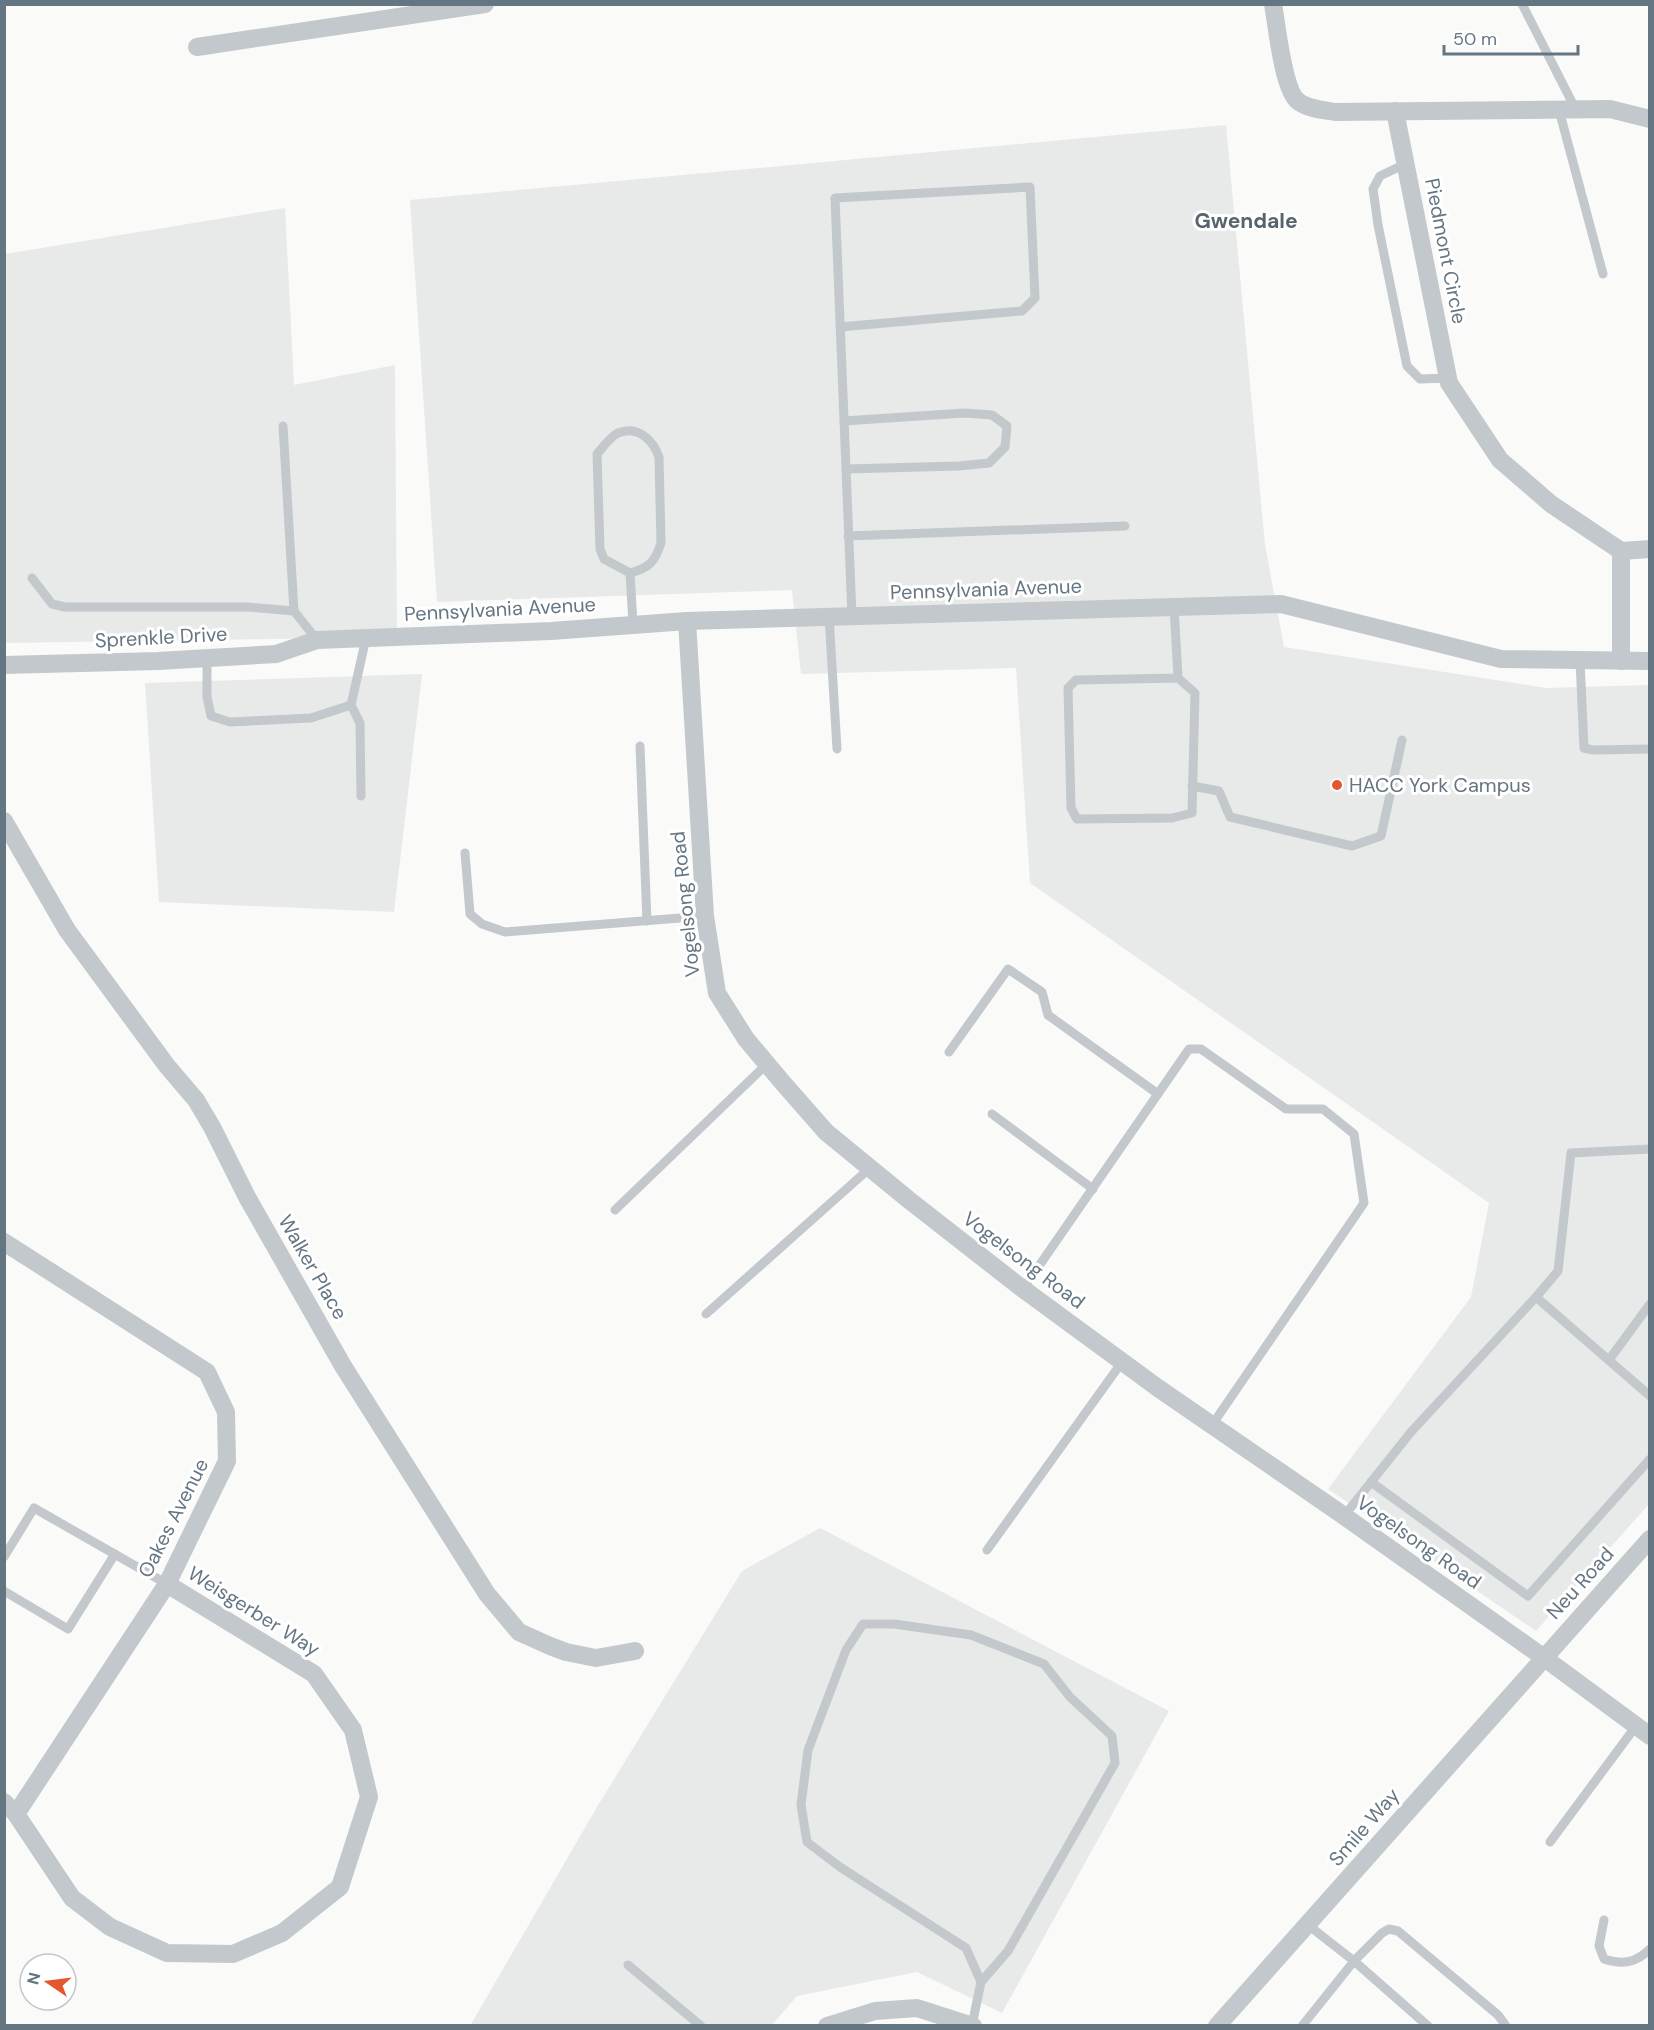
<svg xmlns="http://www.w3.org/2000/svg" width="1654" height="2030" viewBox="0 0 1654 2030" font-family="'DM Sans',sans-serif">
  <rect width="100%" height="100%" fill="#fafaf8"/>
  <g fill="#e8e9e9">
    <path d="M1226 125 1265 545 1284 647 1546 688 1649 685V1504L1536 1631 1328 1489 1471 1297 1489 1203 1030 883 1016 668 801 674 792 590 437 602 410 200Z"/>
    <path d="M285 208 294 385 395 365 397 637 5 643V254Z"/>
    <path d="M422 674 394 912 159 902 145 683Z"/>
    <path d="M820 1528 1169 1711 1002 2013 917 1972 797 1996 772 2025 470 2026 597 1807 742 1571Z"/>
  </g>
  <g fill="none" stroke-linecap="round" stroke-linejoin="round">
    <g stroke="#c3c8cc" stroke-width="9">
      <path d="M1522 4 1576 110"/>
      <path d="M1559 110 1603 274"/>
      <path d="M1405 164 1380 176 1373 189 1378 225 1407 366 1420 379 1448 378"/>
      <path d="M840 327 1022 311 1035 298 1030 187 835 198 852 616"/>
      <path d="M844 421 964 413 992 415 1007 426 1005 447 989 463 959 466 846 469"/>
      <path d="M283 426 294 611"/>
      <path d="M848 536 1125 526"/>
      <path d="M630 573C649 568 655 562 661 543L659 457C653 440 638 425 618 433 610 437 603 447 597 454L600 549 604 559 630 573 633 624"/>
      <path d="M32 578 52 604 65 607H248L294 611 317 640"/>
      <path d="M1174 606 1178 678 1195 693 1192 813 1172 818 1077 819 1071 808 1068 688 1076 680 1178 678"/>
      <path d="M829 616 837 749"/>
      <path d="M207 658V697L211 716 230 722 311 718 351 705 366 638"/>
      <path d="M1580 661 1584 748 1593 750 1650 749"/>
      <path d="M351 705 360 723 361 796"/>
      <path d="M640 746 647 921"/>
      <path d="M1192 786 1219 791 1230 817 1352 846 1381 836 1402 740"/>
      <path d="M465 853 470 914 482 924 505 932 705 916"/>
      <path d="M949 1052 1008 969 1042 992 1048 1015 1158 1094"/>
      <path d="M992 1114 1093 1189"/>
      <path d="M615 1210 767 1064"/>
      <path d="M1023 1289 1189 1049H1201L1286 1109H1323L1354 1134 1364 1203 1212 1425"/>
      <path d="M1536 1297 1558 1271 1571 1153 1650 1149"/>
      <path d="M706 1314 870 1168"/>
      <path d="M1609 1360 1650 1304"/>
      <path d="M1371 1482 1528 1596 1650 1459"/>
      <path d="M1344 1516 1411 1432 1536 1297 1650 1396"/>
      <path d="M987 1550 1122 1362"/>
      <path d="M4 1557 34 1508 167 1584"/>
      <path d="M4 1591 68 1629 115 1554"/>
      <path d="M1550 1842 1636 1726"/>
      <path d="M1604 1920 1599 1946 1604 1959C1622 1965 1636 1963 1650 1949"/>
      <path d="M628 1965 701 2026"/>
      <path d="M972 2025 981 1982 1008 1951 1115 1763 1112 1736 1070 1697 1044 1664 971 1635 894 1624H863L846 1650 808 1750 801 1805 807 1842 840 1867 966 1948 981 1982"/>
      <path d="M1302 2026 1354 1961 1308 1925"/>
      <path d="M1428 2026 1354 1961 1382 1933 1389 1929 1398 1931 1498 2015 1506 2026"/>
    </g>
    <g stroke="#c3c8cc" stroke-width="18">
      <path d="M1273 4C1277 25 1283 92 1299 102 1309 109 1324 110 1335 112L1610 109 1650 119"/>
      <path d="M197 47 485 4"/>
      <path d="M1395 111 1449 383 1500 460 1551 504 1621 551 1650 549"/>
      <path d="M687 621 705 916 717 993 746 1039 783 1083 826 1132 909 1200 1019 1286 1158 1388 1337 1511 1543 1657 1650 1736"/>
      <path d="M1621 661V551"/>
      <path d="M4 665 158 661 276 654 317 640 551 631 687 621 1281 604 1501 659 1650 661"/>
      <path d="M4 821 67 930 167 1066 196 1100 212 1127 247 1197 343 1366 487 1594 519 1632 550 1646 566 1652 596 1658 635 1651"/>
      <path d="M4 1242 207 1372 226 1412 227 1461 167 1584 16 1814"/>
      <path d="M4 1802 16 1814 72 1898 110 1927 167 1953 233 1954 282 1933 340 1887 369 1797 353 1730 314 1674 167 1584"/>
      <path d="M827 2026 875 2011 917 2008 973 2026"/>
      <path d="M1217 2026 1650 1539"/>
    </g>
  </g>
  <circle fill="#e4572e" stroke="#fff" stroke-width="2" cx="1337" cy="785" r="6"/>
  <g text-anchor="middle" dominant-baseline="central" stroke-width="6" stroke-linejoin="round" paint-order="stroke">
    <g font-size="20" fill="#657683" stroke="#fff">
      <text transform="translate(1446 251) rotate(79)">Piedmont Circle</text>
      <text transform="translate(986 589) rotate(-2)">Pennsylvania Avenue</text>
      <text transform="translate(500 609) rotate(-3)">Pennsylvania Avenue</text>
      <text transform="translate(161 637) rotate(-3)">Sprenkle Drive</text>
      <text transform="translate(685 904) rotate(-96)">Vogelsong Road</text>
      <text transform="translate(1024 1260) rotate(37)">Vogelsong Road</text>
      <text transform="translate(313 1267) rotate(60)">Walker Place</text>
      <text transform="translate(173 1518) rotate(-63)">Oakes Avenue</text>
      <text transform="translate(1419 1542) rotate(35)">Vogelsong Road</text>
      <text transform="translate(1580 1583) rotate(-48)">Neu Road</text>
      <text transform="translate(254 1611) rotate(32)">Weisgerber Way</text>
      <text transform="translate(1364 1827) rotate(-49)">Smile Way</text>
    </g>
    <g font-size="20" fill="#657683" stroke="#fff" text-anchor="start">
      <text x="1349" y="785">HACC York Campus</text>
    </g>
    <g font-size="21" font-weight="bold" fill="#57646e" stroke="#fff">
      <text x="1246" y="221">Gwendale</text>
    </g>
  </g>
  <rect width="1654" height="2030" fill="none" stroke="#657683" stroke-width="12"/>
  <g transform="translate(48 1982) rotate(284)"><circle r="28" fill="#ffffff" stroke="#c1c8cd" stroke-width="1.5"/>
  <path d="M0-4.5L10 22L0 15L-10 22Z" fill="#e4572e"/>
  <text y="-9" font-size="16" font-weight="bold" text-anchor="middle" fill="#657683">N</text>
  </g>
  <path d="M1444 45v9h134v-9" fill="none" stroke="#657683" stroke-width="3"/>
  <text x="1453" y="45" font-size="18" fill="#657683" stroke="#ffffff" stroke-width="4.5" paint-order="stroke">50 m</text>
</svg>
